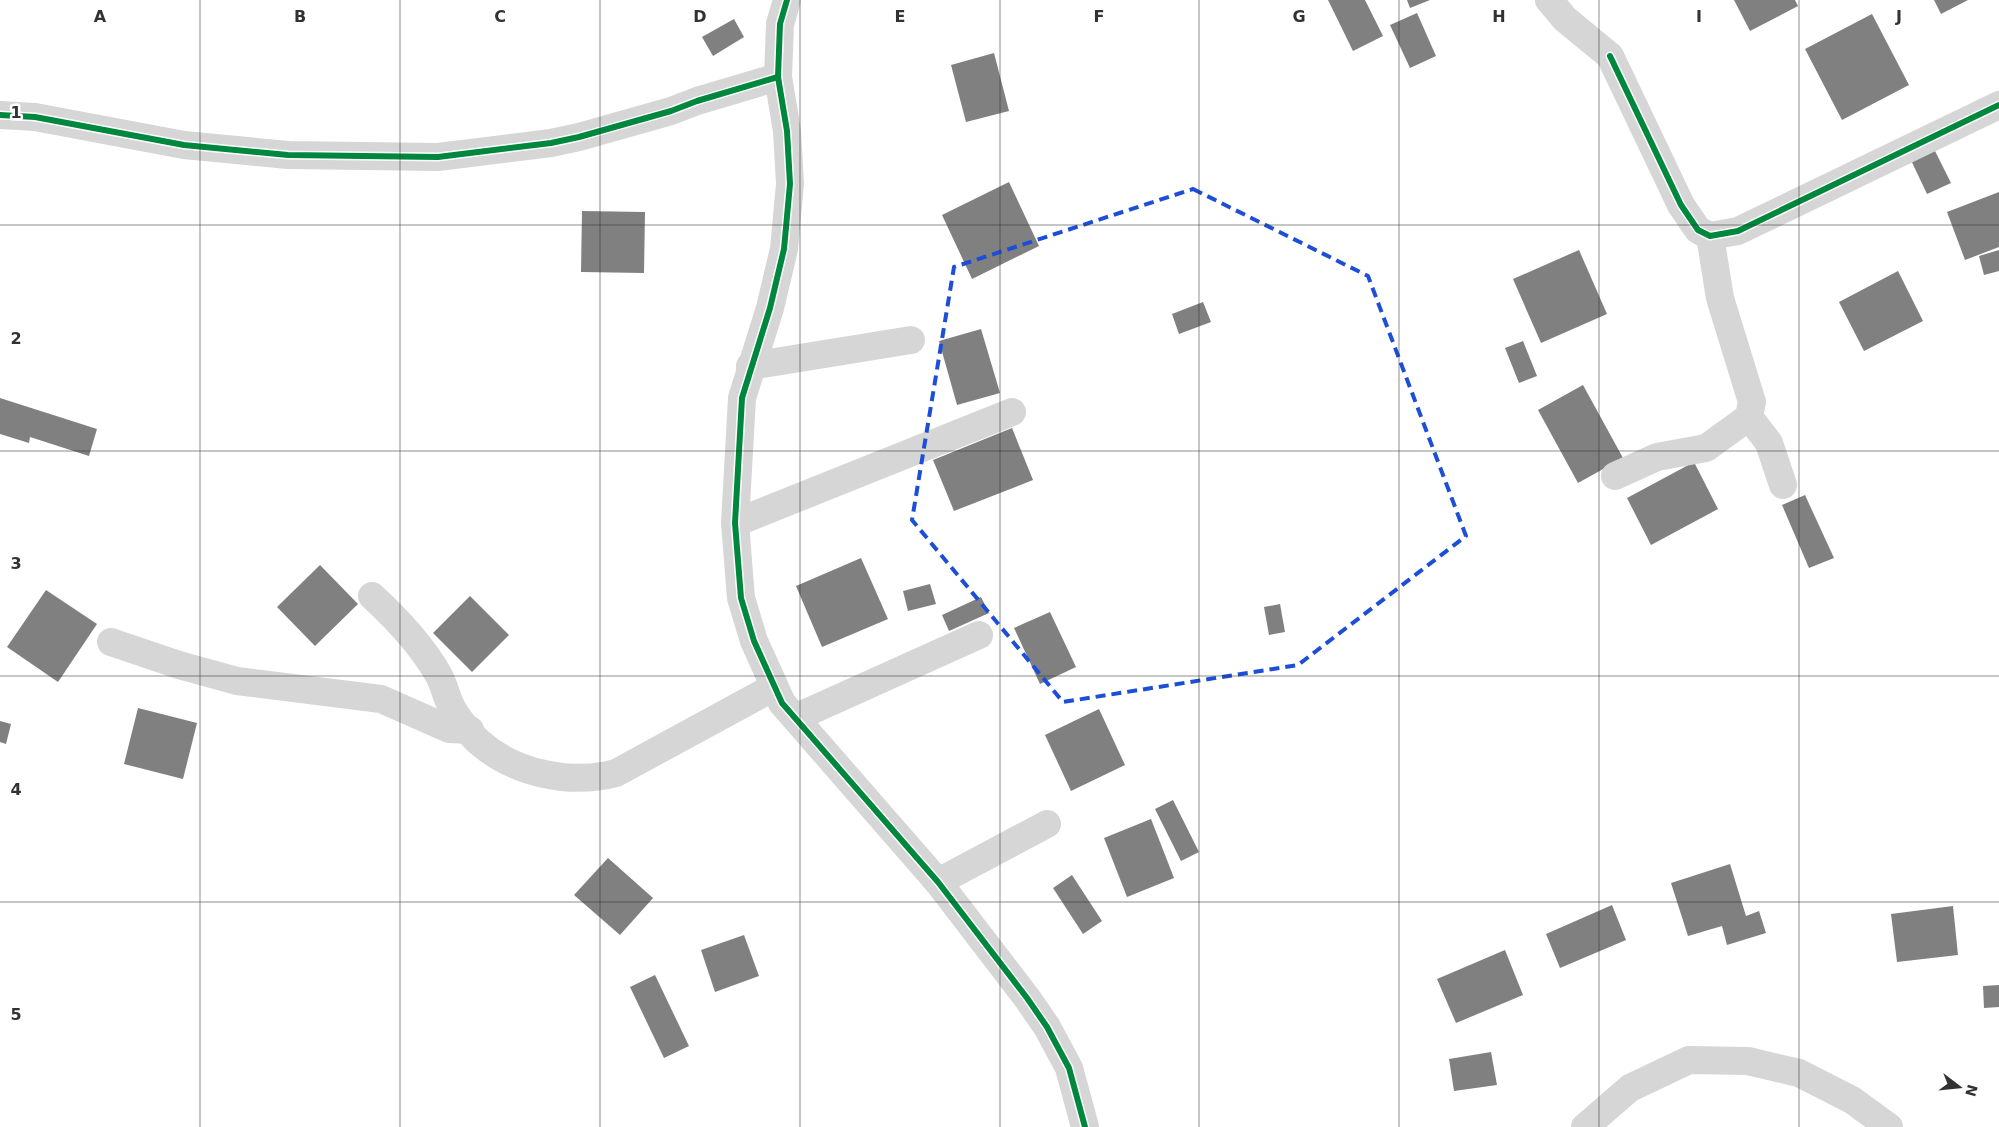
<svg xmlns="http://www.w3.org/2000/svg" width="1999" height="1127" viewBox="0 0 1999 1127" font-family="'DejaVu Sans',sans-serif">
  <rect width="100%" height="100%" fill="#fff"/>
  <g fill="#808080">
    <path d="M1328 0H1365L1383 36 1353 51Z"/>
    <path d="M1407 0H1430L1410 8Z"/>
    <path d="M1734 0H1795L1798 6 1750 31Z"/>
    <path d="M1934 0H1968L1941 14Z"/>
    <path d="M1417 13 1436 56 1410 68 1390 25Z"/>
    <path d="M1872 14 1909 85 1842 120 1805 49Z"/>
    <path d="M734 19 744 37 713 56 702 37Z"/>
    <path d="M994 53 1009 111 966 122 951 65Z"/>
    <path d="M1932 145 1951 183 1927 194 1909 156Z"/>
    <path d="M1009 182 1039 246 972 279 942 215Z"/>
    <path d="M1999 192V247L1965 260 1947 212Z"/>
    <path d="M582 211 645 212 644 273 581 272Z"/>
    <path d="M1579 250 1607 314 1541 343 1513 279Z"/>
    <path d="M1999 250V271L1984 275 1979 256Z"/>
    <path d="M1898 271 1923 321 1864 351 1839 302Z"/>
    <path d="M1203 302 1211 322 1179 334 1172 314Z"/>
    <path d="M981 329 1000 393 957 405 939 341Z"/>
    <path d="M1523 341 1537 376 1519 383 1505 348Z"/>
    <path d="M1583 385 1623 458 1578 483 1538 410Z"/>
    <path d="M0 398 97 429 89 456 30 437 29 443 0 434Z"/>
    <path d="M1012 428 1033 480 954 511 933 460Z"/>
    <path d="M1694 462 1718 509 1651 545 1627 498Z"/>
    <path d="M1805 495 1834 558 1809 568 1782 505Z"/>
    <path d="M861 558 888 619 822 647 796 586Z"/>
    <path d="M320 565 358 604 315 646 277 607Z"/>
    <path d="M930 584 936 604 908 611 903 591Z"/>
    <path d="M46 590 97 624 58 682 7 647Z"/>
    <path d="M470 596 509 635 472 672 433 633Z"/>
    <path d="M981 597 989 613 949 631 942 615Z"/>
    <path d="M1280 604 1285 632 1269 635 1264 607Z"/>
    <path d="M1050 612 1076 667 1040 684 1014 628Z"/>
    <path d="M138 708 197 723 183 779 124 764Z"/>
    <path d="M1099 709 1125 765 1071 791 1045 735Z"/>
    <path d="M0 721 11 724 6 744 0 742Z"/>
    <path d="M1173 800 1199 852 1181 861 1155 809Z"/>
    <path d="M1151 819 1174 878 1127 897 1104 838Z"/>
    <path d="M608 858 653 898 620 935 574 895Z"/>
    <path d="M1730 864 1746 916 1759 911 1766 933 1727 945 1722 926 1688 936 1671 883Z"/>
    <path d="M1072 875 1102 921 1083 934 1053 888Z"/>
    <path d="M1612 905 1626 940 1560 968 1546 934Z"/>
    <path d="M1953 906 1958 955 1897 962 1891 914Z"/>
    <path d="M744 935 759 976 715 992 701 950Z"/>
    <path d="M1505 950 1523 995 1456 1023 1437 979Z"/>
    <path d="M655 975 689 1046 664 1058 630 987Z"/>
    <path d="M1999 985V1007L1984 1008 1983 986Z"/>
    <path d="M1491 1052 1497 1085 1454 1091 1449 1059Z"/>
  </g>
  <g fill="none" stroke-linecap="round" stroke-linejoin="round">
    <g stroke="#d6d6d6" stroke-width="28">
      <path d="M787 0 780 24 778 77 787 131 790 184 784 249 770 308 742 398 735 523 741 598 754 641 782 703 938 882 1027 998 1047 1027 1069 1068 1085 1127"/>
      <path d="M1549 0 1565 19 1610 56 1681 205 1698 230 1710 236 1738 231 1999 105"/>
      <path d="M0 115 35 117 184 145 288 155 438 157 551 143 579 137 671 111 697 101 778 77"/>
      <path d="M750 366 911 340"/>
      <path d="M1749 417 1769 443 1783 485"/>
      <path d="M1615 476 1657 457 1706 448 1749 417 1752 402 1720 298 1710 236"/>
      <path d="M735 523 1012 412"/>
      <path d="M372 596C397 619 421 644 438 674 444 684 446 696 451 706 457 718 470 734 479 742 515 774 571 785 616 773L774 687"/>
      <path d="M111 642 179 665 237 681 381 699 449 729 470 730"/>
      <path d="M797 717 979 635"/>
      <path d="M938 882 1047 824"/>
      <path d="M1585 1127 1630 1088 1689 1060 1748 1061 1799 1073 1852 1100 1889 1127"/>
    </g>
    <defs>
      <g id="cycleway">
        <path d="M787 0 780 24 778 77 787 131 790 184 784 249 770 308 742 398 735 523 741 598 754 641 782 703 938 882 1027 998 1047 1027 1069 1068 1085 1127"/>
        <path d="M1610 56 1681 205 1698 230 1710 236 1738 231 1999 105"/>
        <path d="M0 115 35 117 184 145 288 155 438 157 551 143 579 137 671 111 697 101 778 77"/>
      </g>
    </defs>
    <use href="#cycleway" stroke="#fff" stroke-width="9"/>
    <use href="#cycleway" stroke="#00873e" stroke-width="6"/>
  </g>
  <path fill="none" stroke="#1d4ed8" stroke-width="4" stroke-dasharray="10 6" stroke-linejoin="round" d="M1193 189 1368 276 1466 536 1298 665 1063 702 912 520 954 267Z"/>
  <path fill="none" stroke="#323232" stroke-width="1" stroke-opacity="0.55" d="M200 0V1127M400 0V1127M600 0V1127M800 0V1127M1000 0V1127M1199 0V1127M1399 0V1127M1599 0V1127M1799 0V1127M0 225H1999M0 451H1999M0 676H1999M0 902H1999"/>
  <g font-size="16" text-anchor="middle" font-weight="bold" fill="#323232" stroke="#fff" stroke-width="5" stroke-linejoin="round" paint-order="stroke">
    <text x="100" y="22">A</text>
    <text x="300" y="22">B</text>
    <text x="500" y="22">C</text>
    <text x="700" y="22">D</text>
    <text x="900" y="22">E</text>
    <text x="1099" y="22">F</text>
    <text x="1299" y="22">G</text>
    <text x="1499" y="22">H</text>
    <text x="1699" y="22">I</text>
    <text x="1899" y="22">J</text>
    <text x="16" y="118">1</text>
    <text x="16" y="344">2</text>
    <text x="16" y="569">3</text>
    <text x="16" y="795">4</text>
    <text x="16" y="1020">5</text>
  </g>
  <g transform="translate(1959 1087) rotate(106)" stroke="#ffffff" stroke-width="4" paint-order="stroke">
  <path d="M0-4L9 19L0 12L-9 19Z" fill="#323232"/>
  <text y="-8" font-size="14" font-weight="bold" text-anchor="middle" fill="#323232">N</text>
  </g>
</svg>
